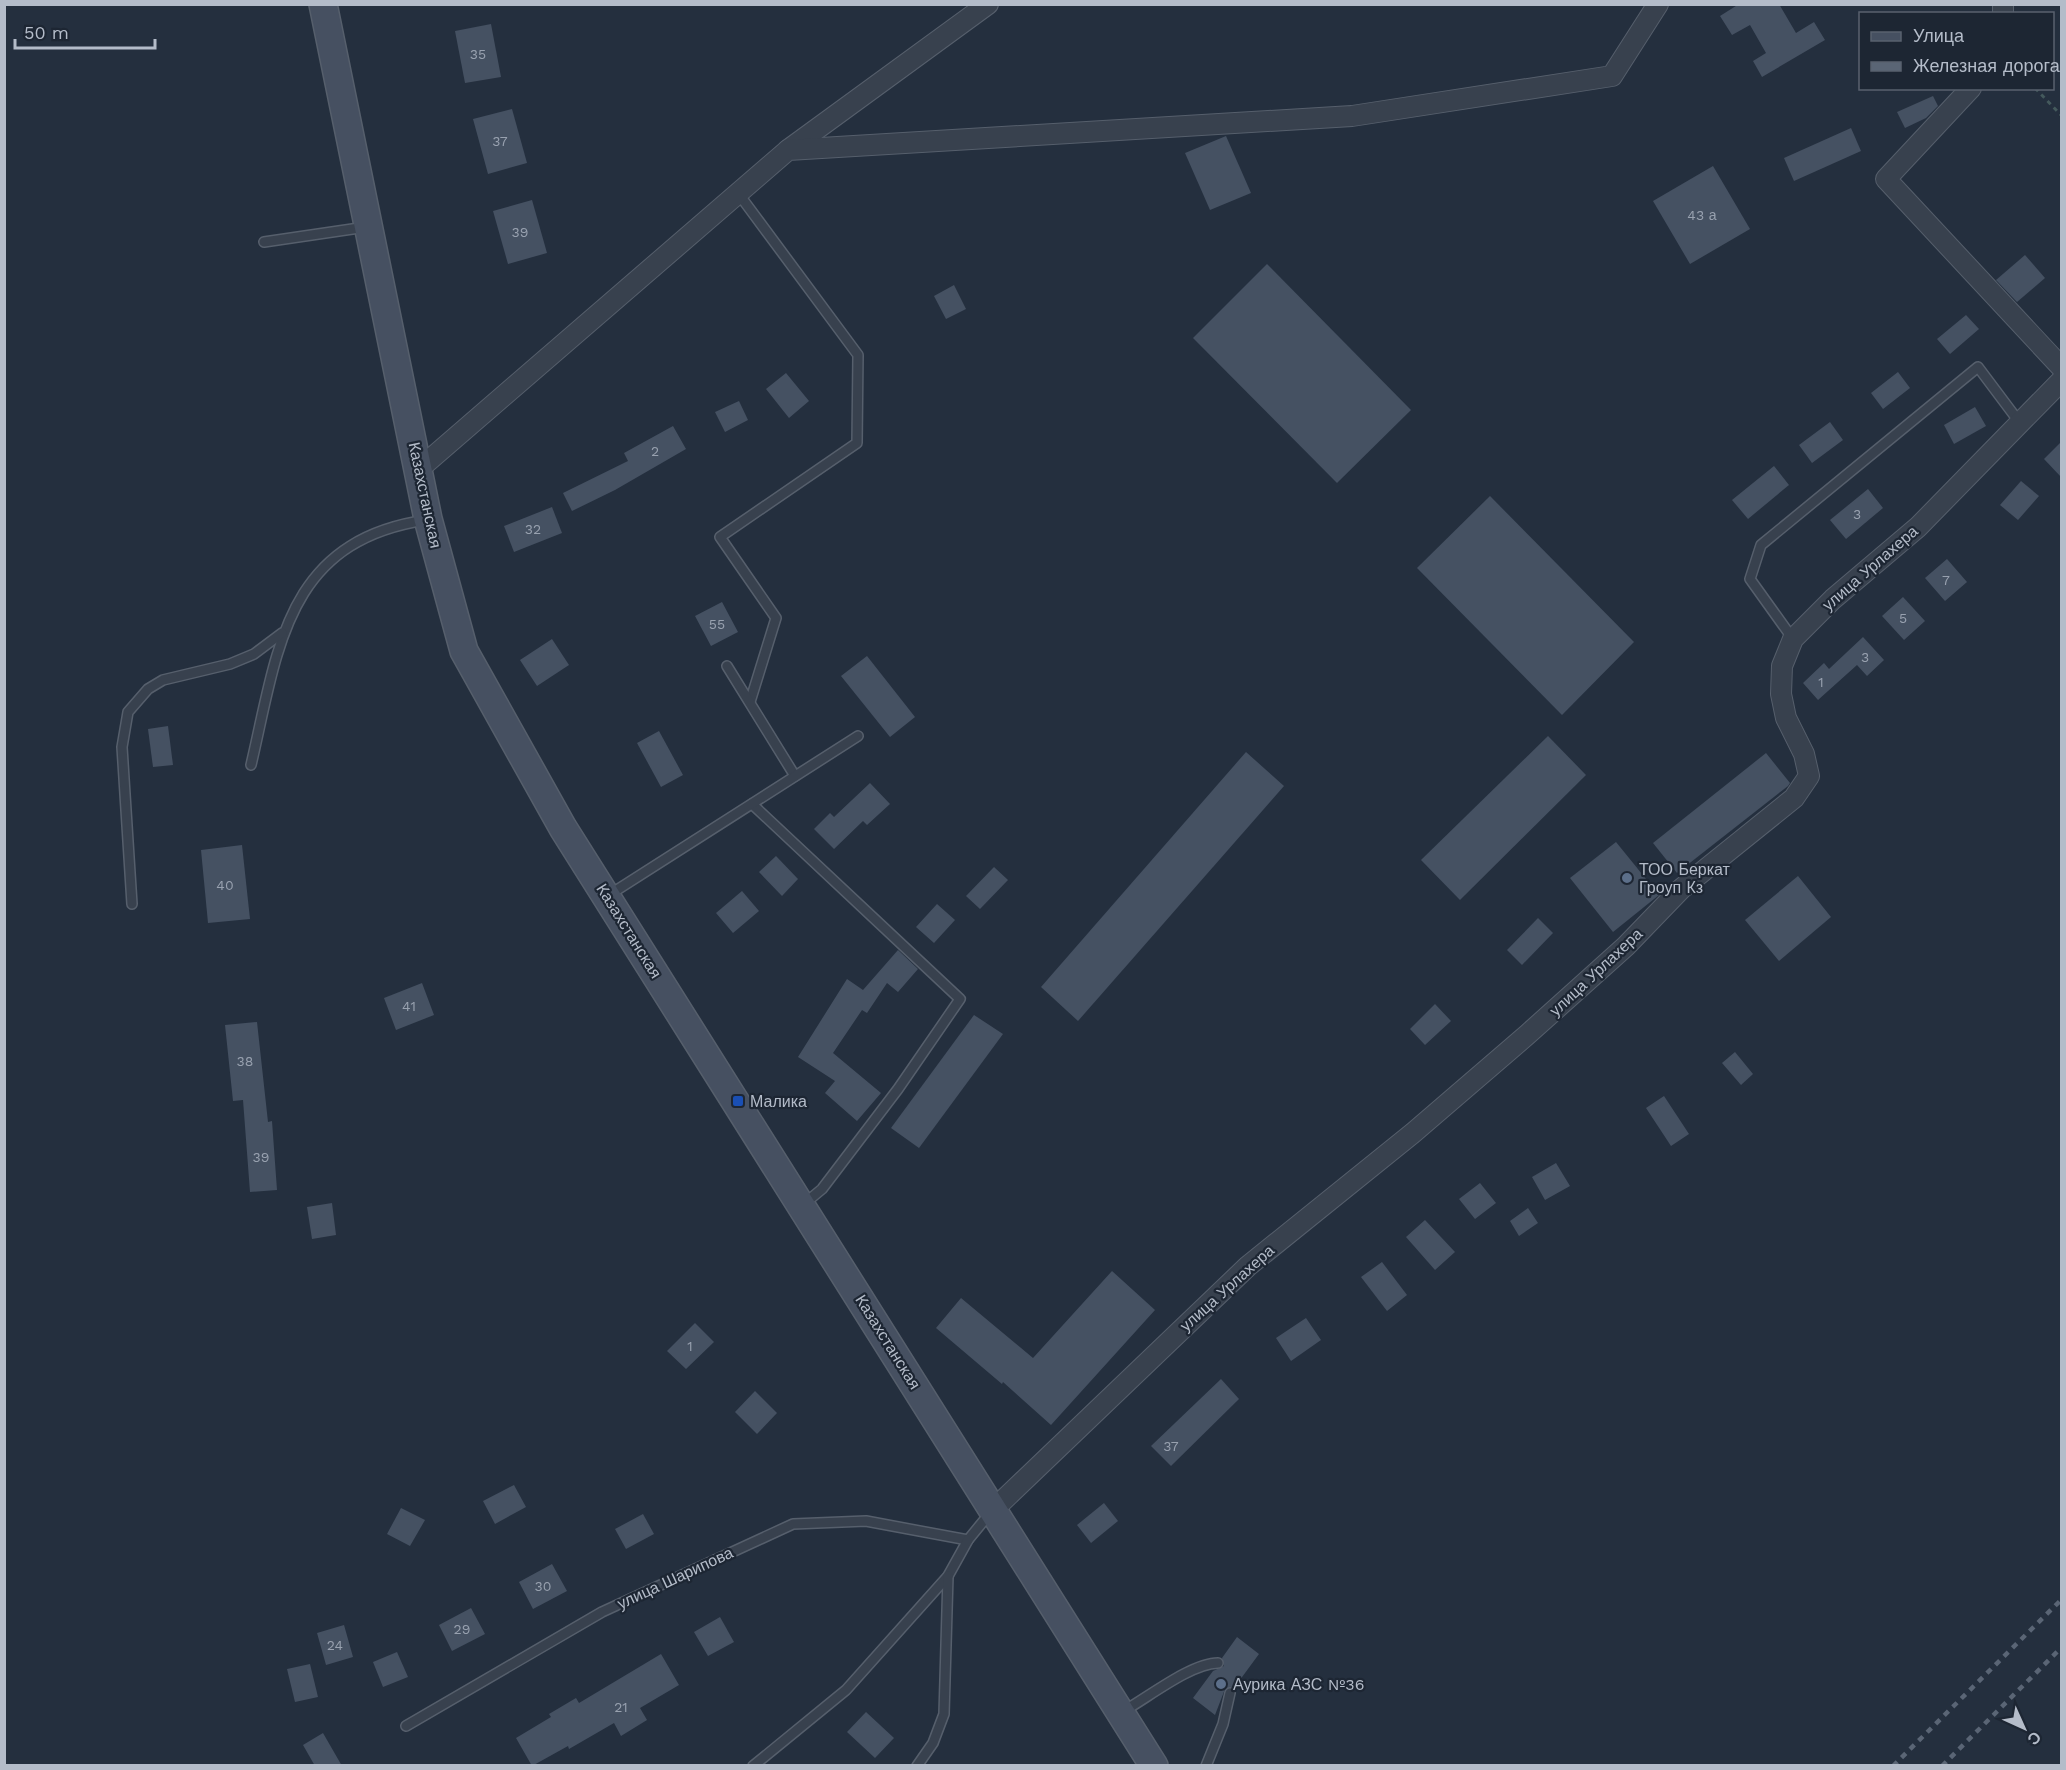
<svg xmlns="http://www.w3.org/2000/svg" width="2066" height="1770" viewBox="0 0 2066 1770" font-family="'Work Sans',sans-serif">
  <rect width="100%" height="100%" fill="#242f3e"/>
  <g fill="#455162">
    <path d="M1739 4H1779L1796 33 1814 22 1825 40 1762 77 1753 61 1766 53 1750 25 1732 35 1720 16Z"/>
    <path d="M491 24 501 77 465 83 455 31Z"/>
    <path d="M1933 96 1938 106 1926 118 1905 128 1897 112Z"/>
    <path d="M512 109 527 163 488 174 473 119Z"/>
    <path d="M1851 128 1861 151 1794 181 1784 158Z"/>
    <path d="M1226 136 1251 193 1210 210 1185 153Z"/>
    <path d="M1713 166 1750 229 1690 264 1653 201Z"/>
    <path d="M532 200 547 253 508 264 493 211Z"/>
    <path d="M2025 255 2045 278 2017 302 1996 280Z"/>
    <path d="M1267 264 1411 410 1337 483 1193 338Z"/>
    <path d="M954 285 966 309 946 319 934 296Z"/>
    <path d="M1966 315 1979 329 1950 354 1937 339Z"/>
    <path d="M1898 372 1910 388 1883 409 1871 393Z"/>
    <path d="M786 373 809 401 789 418 766 389Z"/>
    <path d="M739 401 748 420 725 432 715 412Z"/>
    <path d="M1975 407 1986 426 1954 444 1944 425Z"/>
    <path d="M1830 422 1843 440 1812 463 1799 445Z"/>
    <path d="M673 426 686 449 615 490 572 511 563 493 628 461 624 453Z"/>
    <path d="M2061 442V477L2044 459Z"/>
    <path d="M1774 466 1789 485 1748 519 1732 500Z"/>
    <path d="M2021 481 2039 496 2018 520 2000 505Z"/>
    <path d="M1868 489 1883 508 1846 539 1830 520Z"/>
    <path d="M1490 496 1634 642 1562 715 1417 568Z"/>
    <path d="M552 507 562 533 514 552 504 526Z"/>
    <path d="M1947 559 1967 582 1945 601 1925 578Z"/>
    <path d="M1903 597 1925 621 1904 640 1882 616Z"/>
    <path d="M722 602 738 632 711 646 695 616Z"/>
    <path d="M1863 637 1884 660 1867 676 1857 665 1818 700 1803 683 1824 663 1829 669Z"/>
    <path d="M552 639 569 665 537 686 520 660Z"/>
    <path d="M867 656 915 717 890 737 841 676Z"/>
    <path d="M168 726 173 765 153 767 148 729Z"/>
    <path d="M659 731 683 775 661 787 637 743Z"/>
    <path d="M1548 736 1586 775 1460 900 1421 860Z"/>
    <path d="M1246 752 1284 786 1078 1021 1041 987Z"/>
    <path d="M1766 753 1790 783 1788 786 1677 873 1653 843Z"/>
    <path d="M870 783 890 804 867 825 863 821 834 849 814 829 830 813 834 817Z"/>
    <path d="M1616 842 1659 895 1613 932 1570 878Z"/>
    <path d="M242 845 250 919 208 923 201 850Z"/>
    <path d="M776 856 798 879 782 896 759 872Z"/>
    <path d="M994 867 1008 880 980 909 966 896Z"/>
    <path d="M1798 876 1831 917 1779 961 1745 920Z"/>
    <path d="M742 891 759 911 733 933 716 913Z"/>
    <path d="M937 904 955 920 934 943 916 927Z"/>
    <path d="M1538 918 1553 933 1522 965 1507 950Z"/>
    <path d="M898 950 918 969 898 992 887 983 867 1013 862 1010 833 1053 881 1093 857 1121 825 1093 835 1081 798 1057 847 979 863 990Z"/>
    <path d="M422 983 434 1015 396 1030 384 998Z"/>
    <path d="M1435 1004 1451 1021 1425 1045 1410 1029Z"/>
    <path d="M974 1015 1003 1034 919 1148 891 1128Z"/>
    <path d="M257 1022 268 1122 272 1121 277 1190 250 1192 243 1100 233 1101 225 1025Z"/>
    <path d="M1735 1052 1753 1074 1741 1085 1722 1063Z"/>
    <path d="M1664 1096 1689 1134 1671 1146 1646 1108Z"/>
    <path d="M1556 1163 1570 1186 1545 1200 1532 1177Z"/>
    <path d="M1480 1183 1496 1203 1475 1219 1459 1199Z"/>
    <path d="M332 1203 336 1235 312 1239 307 1207Z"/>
    <path d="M1528 1208 1538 1223 1519 1236 1510 1221Z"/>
    <path d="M1425 1220 1455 1252 1435 1270 1406 1237Z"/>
    <path d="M1382 1262 1407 1295 1387 1311 1361 1277Z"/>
    <path d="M1112 1271 1155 1310 1051 1425 1003 1382 1002 1384 936 1328 961 1298 1033 1358Z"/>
    <path d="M1306 1318 1321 1340 1291 1361 1276 1338Z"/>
    <path d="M695 1323 714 1342 686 1369 667 1351Z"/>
    <path d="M1221 1379 1239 1399 1171 1466 1151 1446Z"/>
    <path d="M755 1391 777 1413 757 1434 735 1412Z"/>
    <path d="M514 1485 526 1507 495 1524 483 1501Z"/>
    <path d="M1104 1503 1118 1521 1091 1543 1077 1525Z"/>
    <path d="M401 1508 425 1520 410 1546 387 1534Z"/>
    <path d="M643 1514 654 1534 626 1549 615 1529Z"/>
    <path d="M552 1564 567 1591 533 1609 519 1582Z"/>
    <path d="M471 1608 485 1634 452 1651 439 1625Z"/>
    <path d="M720 1617 734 1642 708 1656 694 1632Z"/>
    <path d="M344 1625 353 1657 326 1665 317 1633Z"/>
    <path d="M1237 1637 1259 1654 1234 1688 1225 1689 1215 1715 1193 1698 1213 1671 1224 1666 1222 1658Z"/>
    <path d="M397 1652 408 1677 383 1687 373 1662Z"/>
    <path d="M661 1654 679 1685 640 1708 647 1720 621 1736 614 1723 569 1749 568 1746 532 1766 516 1738 551 1717 549 1714 576 1698 579 1703Z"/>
    <path d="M310 1664 318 1697 295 1702 287 1669Z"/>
    <path d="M866 1712 894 1738 875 1758 847 1732Z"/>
    <path d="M323 1733 342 1766H315L303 1745Z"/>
  </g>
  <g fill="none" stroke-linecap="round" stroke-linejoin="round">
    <defs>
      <g id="service">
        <path d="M738 193 858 355 857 443 720 537 776 618 750 702"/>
        <path d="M264 242 366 227"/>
        <path d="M1793 639 1750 579 1761 545 1978 367 2020 423"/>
        <path d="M727 666 795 776"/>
        <path d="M251 765C278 650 285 541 426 520"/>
        <path d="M752 804 960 999 898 1089 822 1189 804 1204"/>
        <path d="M609 895 858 736"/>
        <path d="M132 904 122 747 128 712 148 689 163 680 230 664 254 654 282 633"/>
        <path d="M1122 1712C1146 1699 1191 1663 1218 1663"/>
        <path d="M406 1726 602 1612 793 1524 866 1521 968 1540"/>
        <path d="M753 1766 846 1690 948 1576 968 1540 990 1513"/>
        <path d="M917 1766 933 1743 944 1714 948 1576"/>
        <path d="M1206 1766 1223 1724 1230 1693"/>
      </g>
      <g id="minor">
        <path d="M2003 14V4"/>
        <path d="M1971 88 1886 179 2062 368"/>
        <path d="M788 150 988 4"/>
        <path d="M419 469 788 150 1352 116 1612 76 1658 4"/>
        <path d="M993 1510 1248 1266 1413 1133 1528 1034 1626 946 1681 889 1794 798 1809 776 1804 754 1786 718 1781 694 1782 666 1793 639 1833 599 1918 527 2062 380"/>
      </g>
      <path id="secondary" d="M323 4 428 519 464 651 563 828 1154 1766"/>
    </defs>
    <use href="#service" stroke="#565f6c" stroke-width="12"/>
    <use href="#minor" stroke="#565f6c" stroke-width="22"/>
    <use href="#secondary" stroke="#565f6c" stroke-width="30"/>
    <path stroke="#44595c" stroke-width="3" stroke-dasharray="4.5 4.5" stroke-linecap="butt" d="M2035 88 2062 116"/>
    <use href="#service" stroke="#38414e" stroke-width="9"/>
    <use href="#minor" stroke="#38414e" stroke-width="20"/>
    <use href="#secondary" stroke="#465061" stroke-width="27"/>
    <g stroke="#5a6575" stroke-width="4.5" stroke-dasharray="6 6" stroke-linecap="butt">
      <path d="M1893 1766 2062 1599"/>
      <path d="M1942 1766 2062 1647"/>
    </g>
  </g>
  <g fill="#5c6f8a" stroke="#1d2633" stroke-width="2">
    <circle cx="1627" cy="878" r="6"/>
    <circle cx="1221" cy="1684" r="6"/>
  </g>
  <rect fill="#1a4fb4" stroke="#1d2633" stroke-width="2" x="732" y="1095" width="12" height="12" rx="3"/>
  <g text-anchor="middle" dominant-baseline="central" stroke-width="4.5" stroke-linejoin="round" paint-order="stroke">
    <g font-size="14" fill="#98a1af">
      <text x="478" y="54">35</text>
      <text x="500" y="141">37</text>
      <text x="1702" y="215">43 а</text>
      <text x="520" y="232">39</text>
      <text x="655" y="451">2</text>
      <text x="1857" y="514">3</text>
      <text x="533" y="529">32</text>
      <text x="1946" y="580">7</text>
      <text x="1903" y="618">5</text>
      <text x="717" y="624">55</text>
      <text x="1865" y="657">3</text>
      <text x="1821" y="682">1</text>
      <text x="225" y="885">40</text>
      <text x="409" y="1006">41</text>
      <text x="245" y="1061">38</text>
      <text x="261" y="1157">39</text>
      <text x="690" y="1346">1</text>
      <text x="1171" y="1446">37</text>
      <text x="543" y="1586">30</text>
      <text x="462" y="1629">29</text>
      <text x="335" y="1645">24</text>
      <text x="621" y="1707">21</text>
    </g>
    <g font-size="16" fill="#b4bcc9" stroke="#1d2633">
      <text transform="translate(425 495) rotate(78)">Казахстанская</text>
      <text transform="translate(1870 568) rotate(-41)">улица Урлахера</text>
      <text transform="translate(629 931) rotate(58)">Казахстанская</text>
      <text transform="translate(1596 972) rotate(-43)">улица Урлахера</text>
      <text transform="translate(1227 1288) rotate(-42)">улица Урлахера</text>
      <text transform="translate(888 1342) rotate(58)">Казахстанская</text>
      <text transform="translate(675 1578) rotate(-25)">улица Шарипова</text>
    </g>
    <g font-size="16" fill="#b4bcc9" stroke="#1d2633" text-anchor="start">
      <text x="1639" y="869">ТОО Беркат<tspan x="1639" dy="18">Гроуп Кз</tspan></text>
      <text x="750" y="1101">Малика</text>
      <text x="1233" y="1684">Аурика АЗС №36</text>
    </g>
  </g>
  <rect width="2066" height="1770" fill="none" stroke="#b4bcc9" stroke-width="12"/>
  <rect x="1859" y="12" width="195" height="78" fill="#1d2633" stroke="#59626f" stroke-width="1.5"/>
  <rect x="1871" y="32" width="30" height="9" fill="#465061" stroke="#59626f" stroke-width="1.5"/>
  <text x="1913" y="42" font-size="18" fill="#b4bcc9">Улица</text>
  <rect x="1871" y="62" width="30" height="9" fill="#5a6575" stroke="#59626f" stroke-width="1.5"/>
  <text x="1913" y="72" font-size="18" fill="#b4bcc9">Железная дорога</text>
  <g transform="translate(2024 1728) rotate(135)" stroke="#1d2633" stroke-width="4.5" paint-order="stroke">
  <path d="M0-4.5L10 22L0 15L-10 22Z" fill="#b4bcc9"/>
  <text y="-9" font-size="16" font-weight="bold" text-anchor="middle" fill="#b4bcc9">С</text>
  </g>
  <path d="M15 39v9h140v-9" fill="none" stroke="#b4bcc9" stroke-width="3"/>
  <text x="24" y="39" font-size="18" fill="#b4bcc9" stroke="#1d2633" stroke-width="4.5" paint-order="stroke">50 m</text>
</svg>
